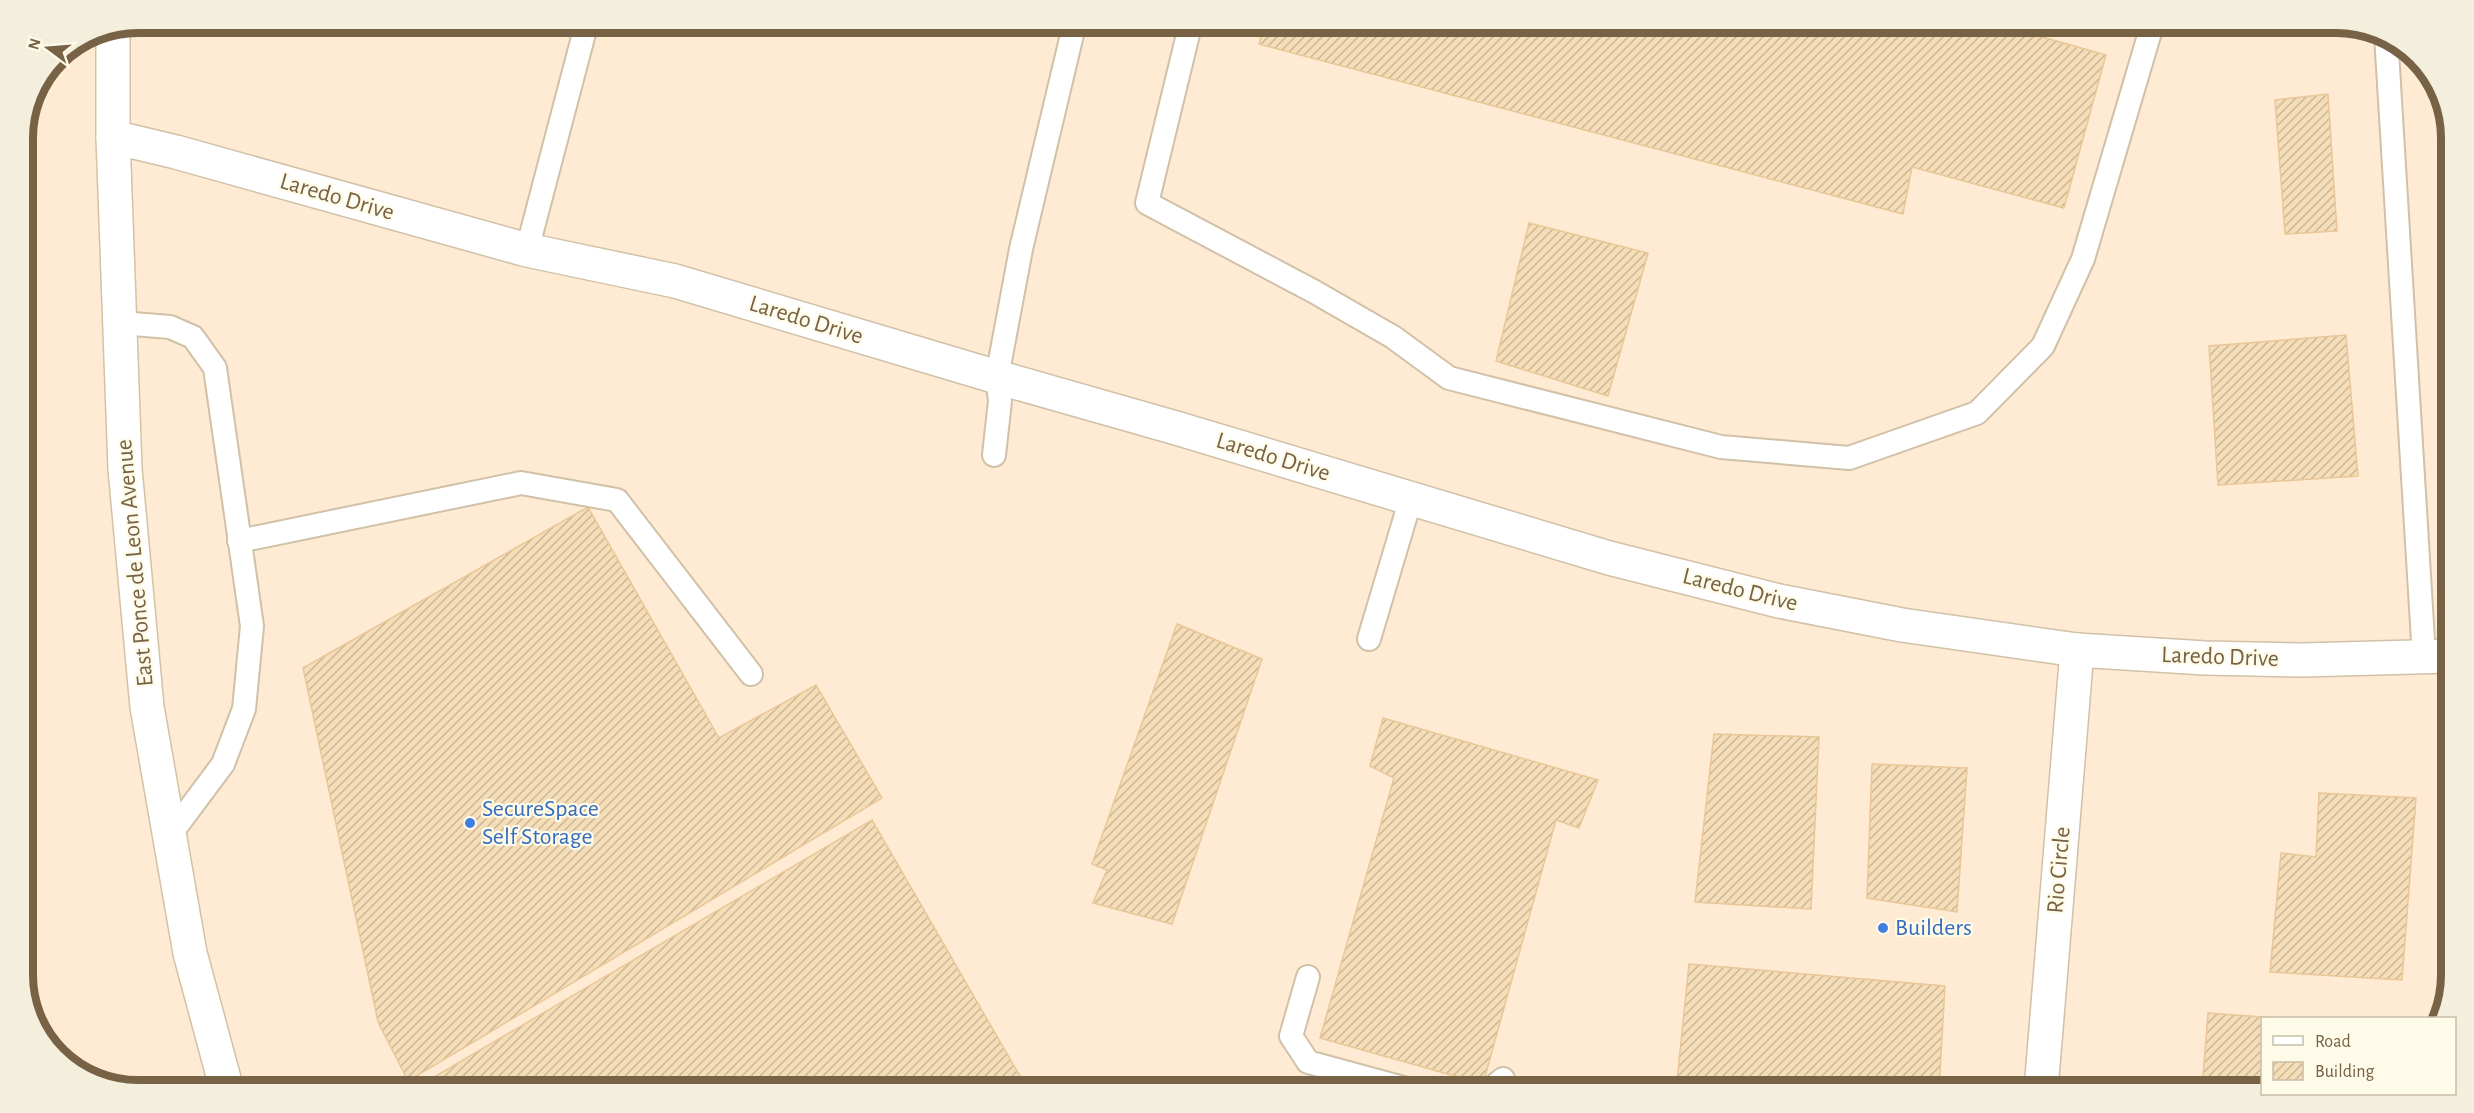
<svg xmlns="http://www.w3.org/2000/svg" width="2474" height="1113" viewBox="0 0 2474 1113" font-family="'Alegreya Sans',sans-serif">
  <defs>
    <pattern id="building-hatch" width="6" height="6" patternUnits="userSpaceOnUse" patternTransform="scale(1.5)"><rect width="6" height="6" fill="#f5ddb7"/><path d="M-1 1l2-2M0 6l6-6M5 7l2-2" fill="none" stroke="#cbb797"/></pattern>
  </defs>
  <rect width="100%" height="100%" fill="#fef9e1"/>
  <path fill="#ffead4" d="M138 22H2336L2381 31 2432 73 2451 131V975L2443 1018H2262V1090H138L93 1082 42 1040 23 983V131L56 56 94 31Z"/>
  <g fill="url(#building-hatch)" stroke="#e9c796" stroke-width="1.5">
    <path d="M1265 22H1989L2106 55 2064 208 1912 167 1903 214 1259 44Z"/>
    <path d="M2436 91 2451 131V269Z"/>
    <path d="M2328 94 2337 231 2285 234 2275 100Z"/>
    <path d="M1529 223 1648 253 1608 396 1496 361Z"/>
    <path d="M2346 335 2358 476 2218 485 2209 346Z"/>
    <path d="M588 507 719 738 816 685 882 798 408 1081 378 1022 303 668Z"/>
    <path d="M1177 624 1262 659 1172 924 1093 903 1107 870 1092 864Z"/>
    <path d="M1383 718 1598 780 1579 828 1556 820 1483 1084 1320 1038 1394 778 1370 766Z"/>
    <path d="M1714 734 1819 737 1811 909 1695 902Z"/>
    <path d="M1872 764 1967 768 1957 912 1867 898Z"/>
    <path d="M2319 793 2416 798 2402 980 2270 972 2281 853 2316 857Z"/>
    <path d="M872 820 1028 1090H412Z"/>
    <path d="M1689 964 1945 986 1939 1090H1789L1677 1081Z"/>
    <path d="M2208 1013 2277 1018H2262V1090H2202Z"/>
  </g>
  <g fill="none" stroke-linecap="round" stroke-linejoin="round">
    <defs>
      <g id="lane">
        <path d="M1191 22 1147 203 1313 291 1393 337 1449 378 1721 447 1849 458 1977 413 2043 346 2083 259 2153 22"/>
        <path d="M2386 35 2424 657"/>
        <path d="M527 250 587 22"/>
        <path d="M120 323 170 327 193 337 215 368 252 626 244 709 223 764 170 835"/>
        <path d="M994 455 1000 401 997 377 1021 249 1075 22"/>
        <path d="M239 541 521 483 617 500 751 674"/>
        <path d="M1369 639 1411 498"/>
        <path d="M1308 977 1291 1036 1308 1062 1411 1090"/>
        <path d="M1490 1090 1503 1079"/>
      </g>
      <g id="street">
        <path d="M113 137 176 152 527 250 675 281 997 377 1176 428 1609 558 1779 601 1902 625 2077 650 2205 658 2302 660 2451 656"/>
        <path d="M2041 1090 2077 650"/>
      </g>
      <path id="secondary" d="M113 27V137L125 469 147 707 190 953 227 1090"/>
    </defs>
    <use href="#lane" stroke="#d0c1a7" stroke-width="26"/>
    <use href="#street" stroke="#d0c1a7" stroke-width="36"/>
    <use href="#secondary" stroke="#d3c3a4" stroke-width="36"/>
    <use href="#lane" stroke="#fff" stroke-width="22"/>
    <use href="#street" stroke="#fff" stroke-width="33"/>
    <use href="#secondary" stroke="#fff" stroke-width="33"/>
  </g>
  <g fill="#3f7fe0" stroke="#fffbe9" stroke-width="2">
    <circle cx="470" cy="823" r="6"/>
    <circle cx="1883" cy="928" r="6"/>
  </g>
  <g text-anchor="middle" dominant-baseline="central" stroke-width="4.5" stroke-linejoin="round" paint-order="stroke">
    <g font-size="24" fill="#776246" stroke="#fffbe9">
      <text transform="translate(337 197) rotate(16)">Laredo Drive</text>
      <text transform="translate(806 320) rotate(17)">Laredo Drive</text>
      <text transform="translate(1273 457) rotate(17)">Laredo Drive</text>
      <text transform="translate(135 563) rotate(-95)">East Ponce de Leon Avenue</text>
      <text transform="translate(1740 590) rotate(14)">Laredo Drive</text>
      <text transform="translate(2220 657) rotate(2)">Laredo Drive</text>
      <text transform="translate(2059 870) rotate(-85)">Rio Circle</text>
    </g>
    <g font-size="24" fill="#366cbe" stroke="#fffbe9" text-anchor="start">
      <text x="482" y="809">SecureSpace<tspan x="482" dy="28">Self Storage</tspan></text>
      <text x="1895" y="928">Builders</text>
    </g>
  </g>
  <path d="M0 0H2474V1113H0ZM138 33H2336A105 105 0 0 1 2441 138V975A105 105 0 0 1 2336 1080H138A105 105 0 0 1 33 975V138A105 105 0 0 1 138 33Z" fill="#f4efdc" fill-rule="evenodd"/>
  <path fill="none" stroke="#776246" stroke-width="8" d="M138 33H2336A105 105 0 0 1 2441 138V975A105 105 0 0 1 2336 1080H138A105 105 0 0 1 33 975V138A105 105 0 0 1 138 33Z"/>
  <rect x="2261" y="1017" width="195" height="78" fill="#fffbe9" stroke="#c9bea8" stroke-width="1.5"/>
  <rect x="2273" y="1036" width="30" height="9" fill="#ffffff" stroke="#c9bea8" stroke-width="1.5"/>
  <text x="2315" y="1047" font-size="18" fill="#776246">Road</text>
  <rect x="2273" y="1062" width="30" height="18" fill="url(#building-hatch)" stroke="#c9bea8" stroke-width="1.5"/>
  <text x="2315" y="1077" font-size="18" fill="#776246">Building</text>
  <g transform="translate(48 48) rotate(286)" stroke="#fffbe9" stroke-width="4.5" paint-order="stroke">
  <path d="M0-4.5L10 22L0 15L-10 22Z" fill="#776246"/>
  <text y="-9" font-size="16" font-weight="bold" text-anchor="middle" fill="#776246">N</text>
  </g>
</svg>
